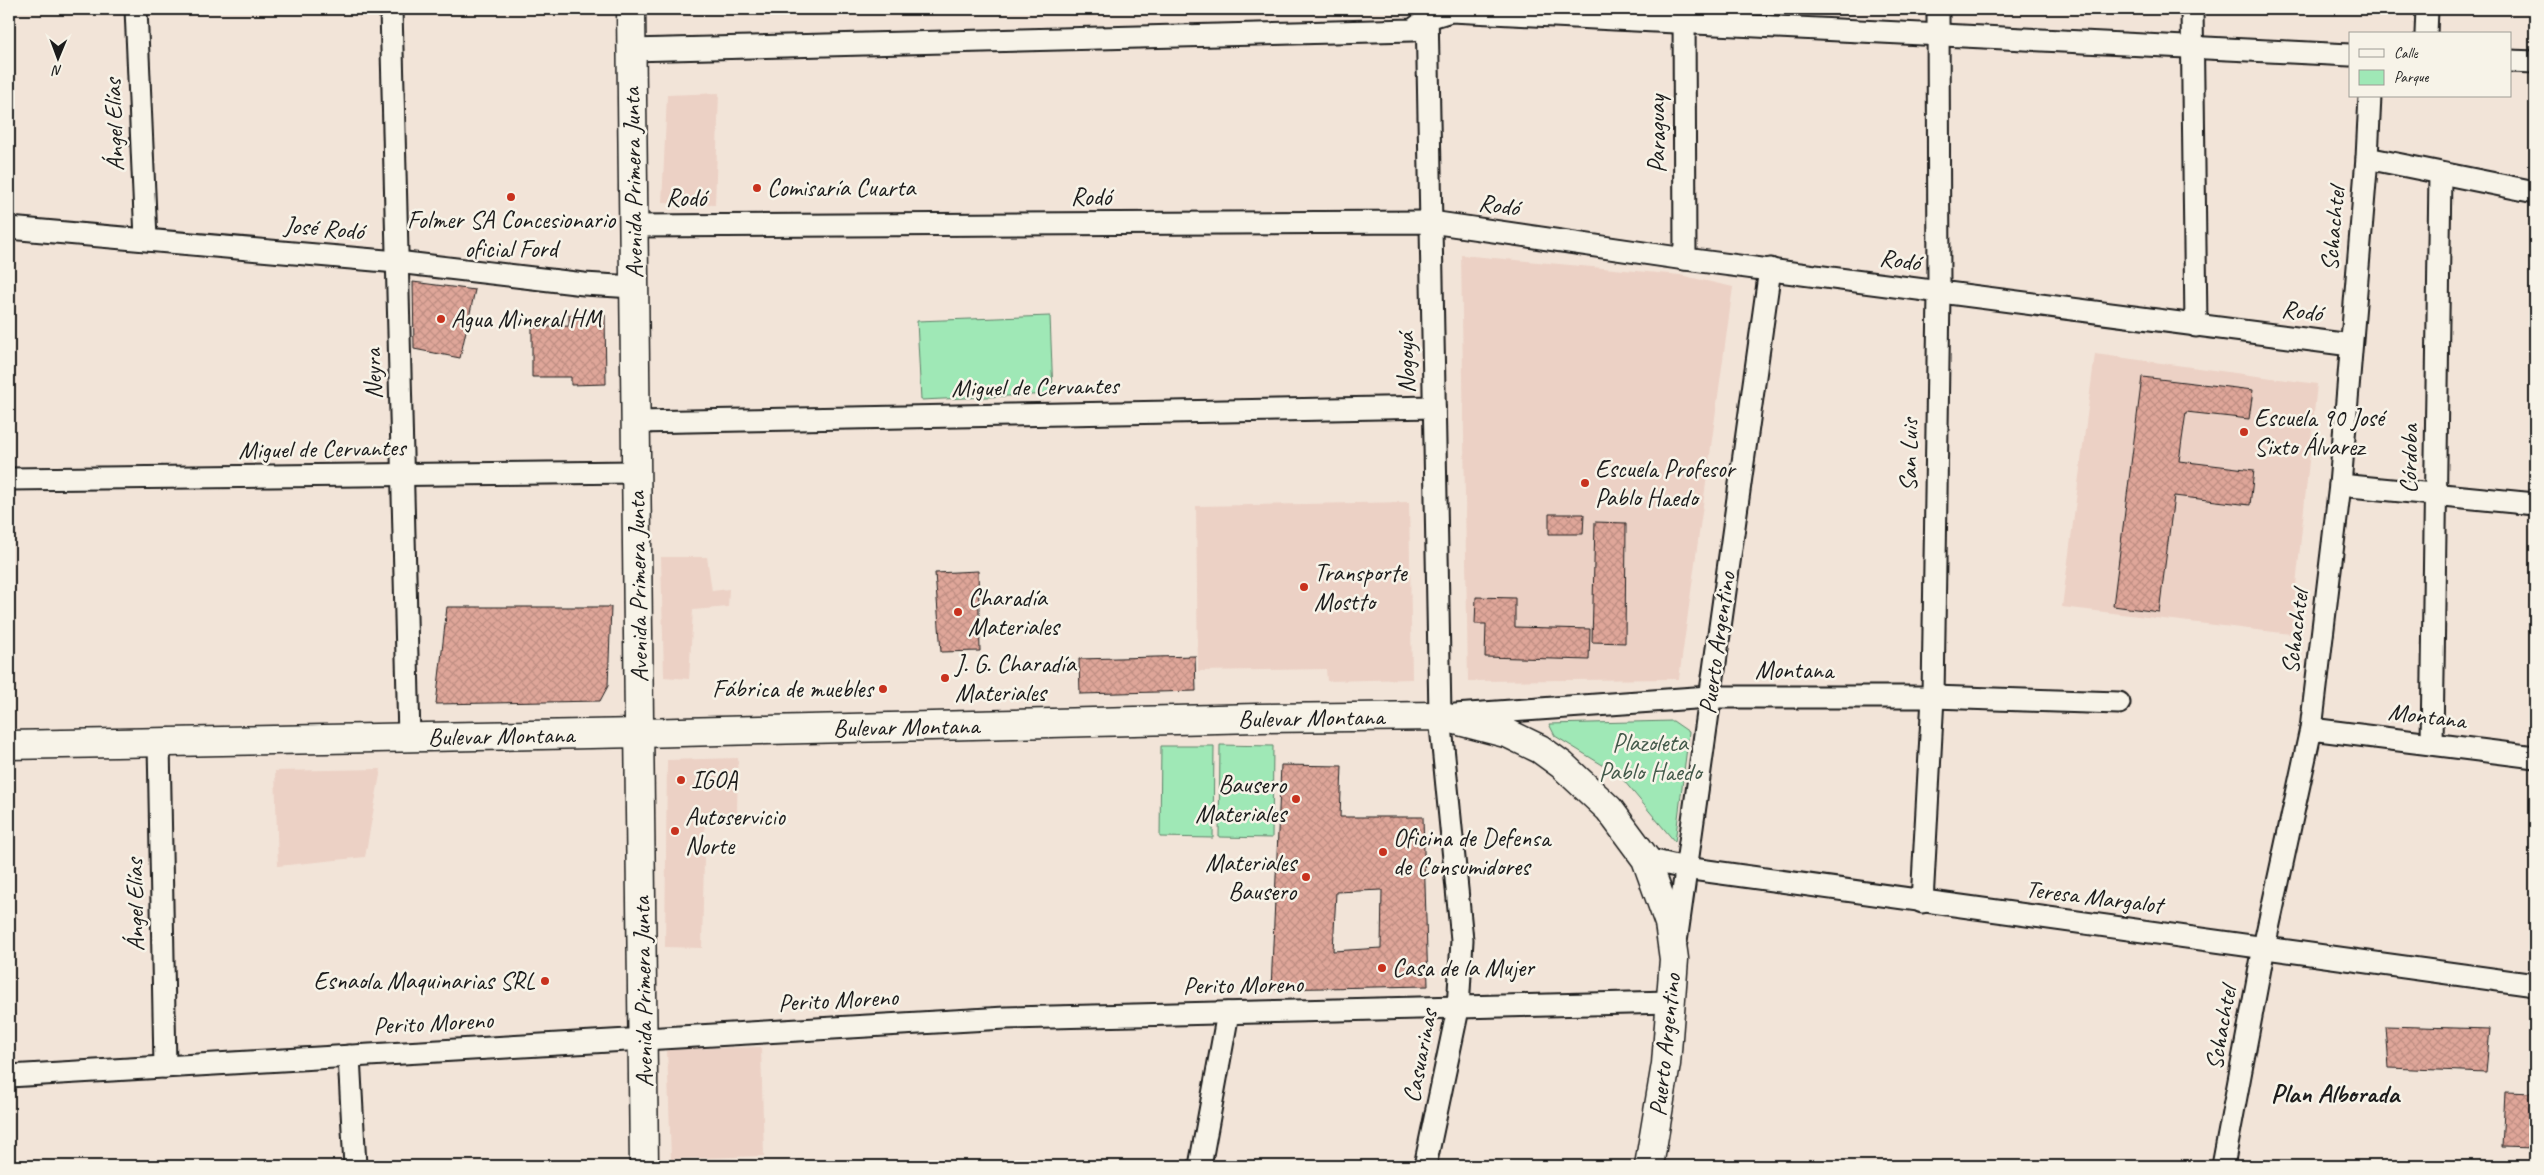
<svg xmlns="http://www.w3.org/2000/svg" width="2544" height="1175" viewBox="0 0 2544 1175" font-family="Caveat,sans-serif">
  <defs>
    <pattern id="building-cross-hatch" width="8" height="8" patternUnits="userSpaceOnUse" patternTransform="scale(1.25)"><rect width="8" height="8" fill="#dfa699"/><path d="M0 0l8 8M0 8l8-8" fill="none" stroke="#bf8e83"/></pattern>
  </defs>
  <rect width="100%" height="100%" fill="#f2e4d8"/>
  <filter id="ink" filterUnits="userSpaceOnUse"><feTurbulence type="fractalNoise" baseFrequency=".02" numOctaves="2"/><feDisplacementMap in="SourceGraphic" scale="10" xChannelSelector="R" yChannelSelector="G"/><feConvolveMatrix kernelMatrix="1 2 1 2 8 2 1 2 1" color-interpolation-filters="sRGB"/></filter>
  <g filter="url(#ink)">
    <g fill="#ecd1c5">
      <path d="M719 93 715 205 662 203 667 95Z"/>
      <path d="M1461 255 1680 275 1733 287 1679 679 1468 681Z"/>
      <path d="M2095 354 2317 384 2291 634 2062 607Z"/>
      <path d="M1409 502 1412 679 1327 681 1326 669 1198 671 1196 506Z"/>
      <path d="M661 557H707L712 591 729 589 728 607 693 610 689 679 664 677Z"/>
      <path d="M738 758 737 813 705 814 702 948 665 947 667 760Z"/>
      <path d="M381 769 365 857 278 866 275 771Z"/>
      <path d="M761 1047 764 1156 671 1159 667 1049Z"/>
    </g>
    <g fill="#9fe8b6" stroke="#5e8269">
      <path d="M1050 316 1053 394 921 400 917 321Z"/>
      <path d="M1673 721 1689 732 1675 842 1619 775 1555 736 1549 724Z"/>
      <path d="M1220 745 1273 746 1272 838 1219 837Z"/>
      <path d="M1161 746H1214L1213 838 1160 837Z"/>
    </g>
    <g fill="url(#building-cross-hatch)" stroke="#1c1c1c" fill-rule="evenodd">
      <path d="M413 282 475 290 460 358 414 349Z"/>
      <path d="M605 314 606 384 571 385V377H532V328L569 326V315Z"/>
      <path d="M2142 377 2253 390 2249 419 2186 412 2179 461 2254 470 2250 505 2174 496 2159 612 2113 606Z"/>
      <path d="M1549 514H1584L1583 534H1549Z"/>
      <path d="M1595 522 1626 523 1625 643 1592 642Z"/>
      <path d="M978 571 980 651 941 652 935 573Z"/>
      <path d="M1476 597 1515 598V627L1590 629 1589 660 1485 657 1486 624H1475Z"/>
      <path d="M447 607H611L608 686 600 701 436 704Z"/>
      <path d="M1195 656 1196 691 1080 694 1079 659Z"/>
      <path d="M1281 765 1342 766 1340 817H1423L1428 986 1271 989ZM1382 890 1381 948 1333 951 1336 892Z"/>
      <path d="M2386 1026 2490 1029 2486 1072 2389 1068Z"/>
      <path d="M2505 1092 2535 1093V1148L2502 1147Z"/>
    </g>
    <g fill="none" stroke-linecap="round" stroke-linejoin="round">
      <defs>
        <g id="minor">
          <path d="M136 9 146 239"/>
          <path d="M391 9 409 738"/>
          <path d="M1684 9 1685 259"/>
          <path d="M2192 9 2196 326"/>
          <path d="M2426 34 2427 9"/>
          <path d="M631 50 1413 30 1428 18 1451 11 2350 55"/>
          <path d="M2510 61 2535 62"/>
          <path d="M2367 158 2535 192"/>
          <path d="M633 226 1431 222 1685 259 2351 345"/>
          <path d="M9 228 397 262 584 284 634 287"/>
          <path d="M636 422 1434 407"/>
          <path d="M9 479 636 472"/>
          <path d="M2340 485 2535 504"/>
          <path d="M1455 715 1709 697H1933L2119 703"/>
          <path d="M2311 729 2535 757"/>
          <path d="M159 743 165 1067"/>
          <path d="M2432 744 2440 174"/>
          <path d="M1646 859 1685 868 2535 985"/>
          <path d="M1922 902 1933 697 1939 293 1938 9"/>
          <path d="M1676 942 1770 269"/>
          <path d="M349 1056 355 1166"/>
          <path d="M9 1076 1005 1018 1670 1002"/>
          <path d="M1200 1166 1228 1013"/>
          <path d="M1425 1166 1458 1009 1462 940 1440 716 1427 9"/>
          <path d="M2223 1166 2264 947 2311 729 2340 485 2367 158 2370 96"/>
        </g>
        <g id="major">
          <path d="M631 9 644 1166"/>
          <path d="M9 745 640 733 1258 718 1440 716 1509 734 1540 749 1562 765 1609 809 1646 859 1669 923 1674 959 1666 1064 1649 1166"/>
        </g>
      </defs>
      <use href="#minor" stroke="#1c1c1c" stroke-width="25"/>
      <use href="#major" stroke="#1c1c1c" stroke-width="31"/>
      <use href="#minor" stroke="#f7f3e8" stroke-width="21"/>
      <use href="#major" stroke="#f7f3e8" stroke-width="28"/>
    </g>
  </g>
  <g fill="#c8321e" stroke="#f7f3e8" stroke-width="2">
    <circle cx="757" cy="188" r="5"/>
    <circle cx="511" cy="197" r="5"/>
    <circle cx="441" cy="319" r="5"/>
    <circle cx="2244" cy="432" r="5"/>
    <circle cx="1585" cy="483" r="5"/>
    <circle cx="1304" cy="587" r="5"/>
    <circle cx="958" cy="612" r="5"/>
    <circle cx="945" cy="678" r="5"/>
    <circle cx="883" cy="689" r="5"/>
    <circle cx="681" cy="780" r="5"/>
    <circle cx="1296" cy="799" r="5"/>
    <circle cx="675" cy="831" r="5"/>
    <circle cx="1383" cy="852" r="5"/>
    <circle cx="1306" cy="877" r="5"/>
    <circle cx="1382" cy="968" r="5"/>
    <circle cx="545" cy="981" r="5"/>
  </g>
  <g text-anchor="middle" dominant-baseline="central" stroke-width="5" stroke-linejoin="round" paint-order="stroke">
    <g font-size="25" fill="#1c1c1c" stroke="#f7f3e8">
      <text transform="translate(114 125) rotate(-92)">Ángel Elías</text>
      <text transform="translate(1657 134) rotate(-90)">Paraguay</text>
      <text transform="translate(633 183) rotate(-91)">Avenida Primera Junta</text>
      <text x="1091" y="197">Rodó</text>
      <text x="686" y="198">Rodó</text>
      <text transform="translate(1499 205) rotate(8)">Rodó</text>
      <text transform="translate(324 228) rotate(5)">José Rodó</text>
      <text transform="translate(2333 229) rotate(-85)">Schachtel</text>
      <text transform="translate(1900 260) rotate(8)">Rodó</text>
      <text transform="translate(2302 311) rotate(7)">Rodó</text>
      <text transform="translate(1406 363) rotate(-91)">Nogoyá</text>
      <text transform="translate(373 374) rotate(-91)">Neyra</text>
      <text transform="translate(1035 387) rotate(-1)">Miguel de Cervantes</text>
      <text transform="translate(322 449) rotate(-1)">Miguel de Cervantes</text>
      <text transform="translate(1909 455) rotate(-89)">San Luis</text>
      <text transform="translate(2409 459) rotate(-89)">Córdoba</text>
      <text transform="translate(638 587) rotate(-91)">Avenida Primera Junta</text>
      <text transform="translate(2295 632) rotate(-83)">Schachtel</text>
      <text transform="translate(1717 643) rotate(-82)">Puerto Argentino</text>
      <text x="1794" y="670">Montana</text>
      <text transform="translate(2427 716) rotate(7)">Montana</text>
      <text transform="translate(1311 718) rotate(-1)">Bulevar Montana</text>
      <text transform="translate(906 727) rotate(-1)">Bulevar Montana</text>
      <text transform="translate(501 736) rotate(-1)">Bulevar Montana</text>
      <text transform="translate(2094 897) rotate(7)">Teresa Margalot</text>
      <text transform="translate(135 905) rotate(-91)">Ángel Elías</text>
      <text transform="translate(1243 985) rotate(-1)">Perito Moreno</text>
      <text transform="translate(643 992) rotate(-91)">Avenida Primera Junta</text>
      <text transform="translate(838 1000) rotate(-3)">Perito Moreno</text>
      <text transform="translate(433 1023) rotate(-3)">Perito Moreno</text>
      <text transform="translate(2221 1028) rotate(-80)">Schachtel</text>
      <text transform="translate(1665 1045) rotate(-84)">Puerto Argentino</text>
      <text transform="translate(1420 1056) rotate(-79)">Casuarinas</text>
    </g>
    <g font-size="25" fill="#1c1c1c" stroke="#f7f3e8" text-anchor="start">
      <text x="767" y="188">Comisaría Cuarta</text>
      <text x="511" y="220" text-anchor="middle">Folmer SA Concesionario<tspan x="511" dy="29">oficial Ford</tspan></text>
      <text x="451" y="319">Agua Mineral HM</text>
      <text x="2254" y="418">Escuela 90 José<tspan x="2254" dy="29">Sixto Álvarez</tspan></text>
      <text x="1595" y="469">Escuela Profesor<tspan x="1595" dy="29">Pablo Haedo</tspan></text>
      <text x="1314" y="573">Transporte<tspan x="1314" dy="29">Mostto</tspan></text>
      <text x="968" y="598">Charadía<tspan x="968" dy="29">Materiales</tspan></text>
      <text x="955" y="664">J. G. Charadía<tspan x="955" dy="29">Materiales</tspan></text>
      <text x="873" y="689" text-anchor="end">Fábrica de muebles</text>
      <text x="691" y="780">IGOA</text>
      <text x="1286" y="785" text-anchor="end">Bausero<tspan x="1286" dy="29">Materiales</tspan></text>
      <text x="685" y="817">Autoservicio<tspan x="685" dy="29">Norte</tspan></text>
      <text x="1393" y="838">Oficina de Defensa<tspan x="1393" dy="29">de Consumidores</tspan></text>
      <text x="1296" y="863" text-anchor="end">Materiales<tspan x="1296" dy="29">Bausero</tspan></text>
      <text x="1392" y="968">Casa de la Mujer</text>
      <text x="535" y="981" text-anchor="end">Esnaola Maquinarias SRL</text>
    </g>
    <g font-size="25" fill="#43594a" stroke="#f7f3e8">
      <text x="1650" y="743">Plazoleta<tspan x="1650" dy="29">Pablo Haedo</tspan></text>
    </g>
    <g font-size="26" font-weight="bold" fill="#1c1c1c" stroke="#f7f3e8">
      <text x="2335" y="1093">Plan Alborada</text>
    </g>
  </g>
  <rect width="2544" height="1175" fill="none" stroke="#f7f3e8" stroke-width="30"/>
  <rect x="15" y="15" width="2514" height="1145" fill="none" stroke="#1c1c1c" stroke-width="2" filter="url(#ink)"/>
  <rect x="2349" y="32" width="162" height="65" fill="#f7f3e8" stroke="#9f9d96"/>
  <rect x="2359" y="49" width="25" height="8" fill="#f7f3e8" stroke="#9f9d96"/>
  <text x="2394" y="58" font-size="15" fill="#1c1c1c">Calle</text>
  <rect x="2359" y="70" width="25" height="15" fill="#9fe8b6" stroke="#9f9d96"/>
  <text x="2394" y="82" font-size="15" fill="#1c1c1c">Parque</text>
  <g transform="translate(58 58) rotate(181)" stroke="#f7f3e8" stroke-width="4" paint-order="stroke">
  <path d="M0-4L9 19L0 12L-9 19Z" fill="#1c1c1c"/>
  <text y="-8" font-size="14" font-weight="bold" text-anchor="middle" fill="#1c1c1c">N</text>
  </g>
</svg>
